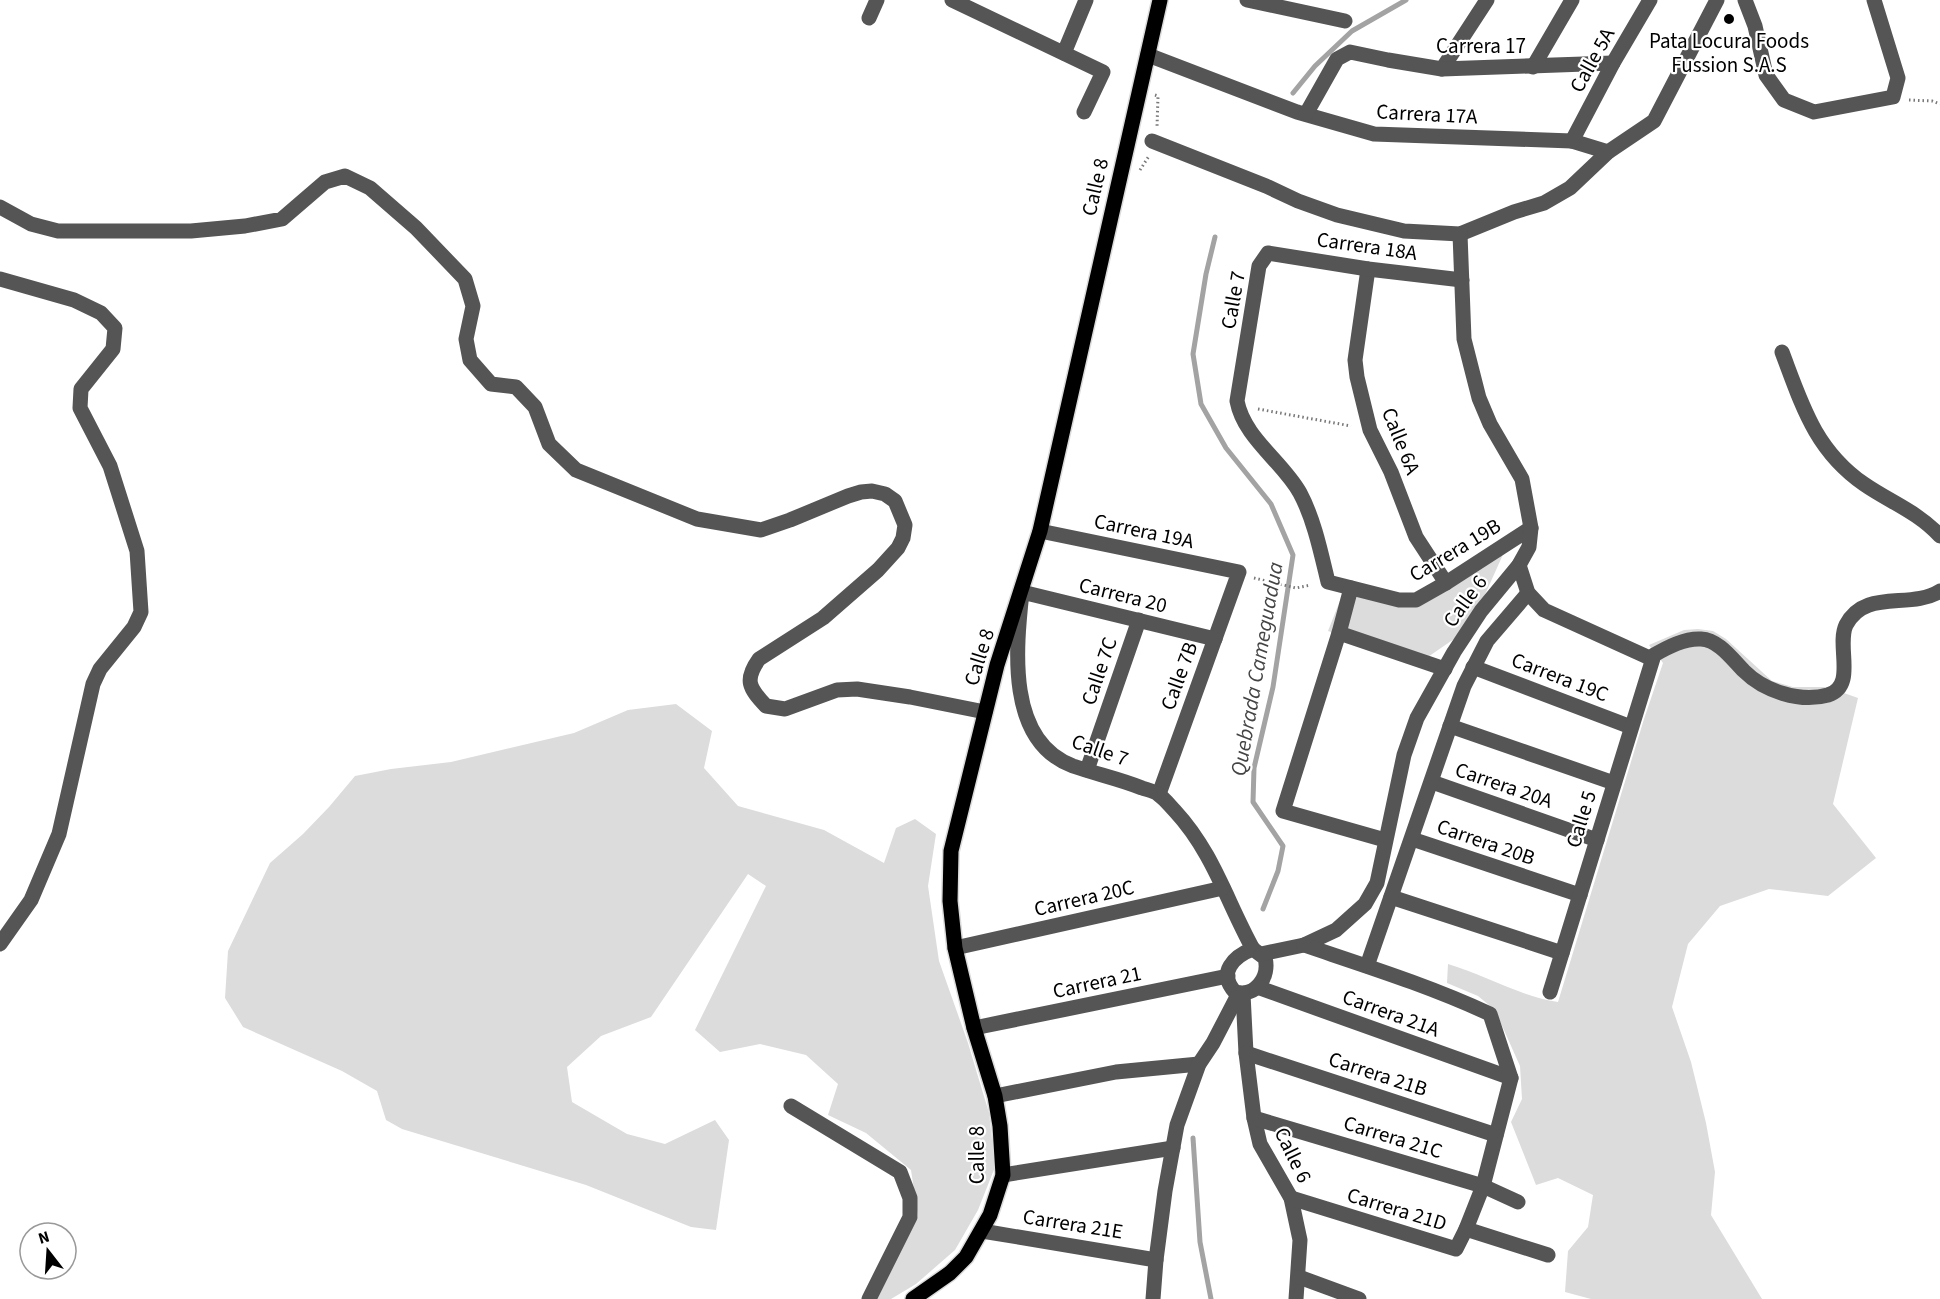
<svg xmlns="http://www.w3.org/2000/svg" width="1940" height="1299" viewBox="0 0 1940 1299" font-family="'Source Sans 3',sans-serif">
  <rect width="100%" height="100%" fill="#fff"/>
  <g fill="#dcdcdc">
    <path d="M1505 550 1470 628 1422 661 1405 654 1328 631 1343 593 1403 606Z"/>
    <path d="M1698 629 1713 631 1726 639 1772 681 1793 687H1827L1858 698 1833 804 1876 858 1828 896 1769 889 1720 906 1688 944 1672 1007 1691 1062 1706 1123 1715 1172 1711 1215 1762 1299H1591L1565 1292 1568 1251 1588 1227 1593 1195 1558 1178 1536 1185 1511 1122 1522 1099 1520 1066 1495 1010 1478 996 1447 983 1448 964C1485 975 1519 996 1558 1002L1644 719 1663 663 1649 645 1684 630Z"/>
    <path d="M676 704 712 731 704 768 738 806 824 830 884 863 896 828 915 819 936 834 928 886 939 961 968 1043 989 1113 995 1167 978 1210 955 1250 916 1284 891 1299H877L918 1216 911 1170 866 1133 828 1115 838 1084 806 1055 760 1044 720 1052 695 1030 766 886 748 874 651 1017 601 1036 567 1067 572 1102 627 1134 665 1144 715 1120 729 1140 716 1230 691 1227 586 1185 402 1129 386 1120 377 1091 342 1071 243 1027 225 998 228 951 270 863 303 834 329 807 355 776 391 769 451 762 574 733 628 710Z"/>
  </g>
  <g fill="none" stroke-linecap="round" stroke-linejoin="round">
    <g stroke="#a3a3a3" stroke-width="5">
      <path d="M1293 93 1315 66 1352 31 1406 0"/>
      <path d="M1215 237 1206 274 1193 354 1201 404 1226 448 1271 504 1293 555 1273 687 1254 768 1253 802 1283 846 1278 871 1263 909"/>
      <path d="M1193 1138 1200 1242 1211 1299"/>
    </g>
    <defs>
      <path id="major" d="M913 1299 950 1273 966 1257 990 1215 1003 1175 1000 1126 995 1096 974 1028 955 948 950 901 951 851 997 665 1040 531 1160 0"/>
    </defs>
    <use href="#major" stroke="#dbdbdb" stroke-width="18"/>
    <g stroke="#777" stroke-width="3" stroke-dasharray="1.5 3" stroke-linecap="butt">
      <path d="M1155 95 1158 96 1157 127"/>
      <path d="M1909 100 1932 101 1940 104"/>
      <path d="M1140 170 1149 156"/>
      <path d="M1258 409 1351 426"/>
      <path d="M1254 578 1296 588 1311 585"/>
    </g>
    <g stroke="#555" stroke-width="15">
      <path d="M952 0 1103 72 1084 112"/>
      <path d="M1247 0 1345 21"/>
      <path d="M1745 0 1755 26 1766 75 1784 100 1814 112 1893 97 1898 78 1874 0"/>
      <path d="M869 18 877 0"/>
      <path d="M1064 53 1086 0"/>
      <path d="M1148 55 1297 112 1374 134 1572 141 1608 152"/>
      <path d="M1533 67 1572 0"/>
      <path d="M1442 69 1487 0"/>
      <path d="M1306 114 1337 59 1350 52 1388 60 1442 69 1613 63"/>
      <path d="M1152 141 1266 186 1298 201 1337 215 1404 231 1460 234 1514 212 1544 203 1570 188 1608 152 1654 121 1717 0"/>
      <path d="M1572 141 1613 63 1650 0"/>
      <path d="M0 207 31 224 58 231H191L245 226 282 219 325 182 345 176 370 188 416 228 465 279 473 306 466 339 470 360 491 384 516 387 535 407 549 444 576 470 697 519 761 530 790 520 848 496 861 492 872 491 885 494 895 501 905 525 903 538 898 548 878 570 823 618 759 659C744 680 749 688 766 706L785 709 837 690 857 689 910 697 985 712"/>
      <path d="M1368 269 1355 360 1357 377 1370 430 1391 472 1416 537 1446 583"/>
      <path d="M0 279 74 300 101 313 115 328 113 349 81 389 80 408 110 466 137 551 141 612 134 627 100 669 93 684 59 834 31 900 0 944"/>
      <path d="M1462 280 1368 269 1268 253 1259 266 1237 401C1244 438 1282 461 1300 493 1314 519 1321 553 1328 582L1399 600H1416L1446 583 1531 528"/>
      <path d="M1782 352C1802 405 1815 450 1864 484 1890 502 1918 512 1940 536"/>
      <path d="M1040 531 1239 572 1159 794"/>
      <path d="M1519 565 1528 593 1544 610 1652 659"/>
      <path d="M1351 588 1339 633 1283 811 1385 840"/>
      <path d="M1339 633 1445 669"/>
      <path d="M1215 639 1022 592C1016 648 1006 741 1073 766 1096 774 1120 779 1142 788 1148 790 1155 791 1159 795 1165 799 1170 806 1175 811 1213 852 1227 902 1253 949"/>
      <path d="M1473 667 1631 727"/>
      <path d="M1450 726 1614 783"/>
      <path d="M1087 770 1139 620"/>
      <path d="M1432 782 1597 840"/>
      <path d="M1412 839 1580 895"/>
      <path d="M1391 897 1562 953"/>
      <path d="M955 948 1223 888"/>
      <path d="M1253 949 1265 958C1270 976 1256 998 1235 992 1217 973 1234 956 1253 949Z"/>
      <path d="M1261 954 1304 945 1336 930 1365 904 1377 883 1404 755 1417 718 1454 652 1481 611 1519 565 1529 547 1531 528 1522 479 1490 424 1479 398 1464 339 1460 234"/>
      <path d="M1367 966 1464 686 1487 641 1528 593"/>
      <path d="M1257 987 1511 1078"/>
      <path d="M1550 992 1654 655C1668 647 1685 638 1701 639 1719 640 1732 659 1744 671 1764 691 1800 703 1828 695 1857 686 1836 646 1846 625 1865 588 1910 610 1940 591"/>
      <path d="M1243 994 1246 1053 1254 1118 1260 1144 1291 1198 1300 1240 1296 1299"/>
      <path d="M974 1028 1228 976"/>
      <path d="M1246 1053 1496 1135"/>
      <path d="M995 1096 1116 1072 1199 1064"/>
      <path d="M791 1106 900 1172 910 1198V1217L869 1299"/>
      <path d="M1254 1118 1483 1186 1518 1202"/>
      <path d="M1003 1175 1173 1148"/>
      <path d="M1291 1198 1456 1249 1466 1229 1483 1186 1511 1078 1490 1014C1430 986 1366 966 1304 945"/>
      <path d="M1466 1229 1548 1255"/>
      <path d="M982 1231 1156 1260"/>
      <path d="M1299 1277 1359 1299"/>
      <path d="M1153 1299 1156 1260 1165 1191 1177 1125 1199 1064 1213 1043 1239 993"/>
    </g>
    <use href="#major" stroke="#000" stroke-width="15"/>
  </g>
  <circle fill="#000" stroke="#fff" stroke-width="2" cx="1729" cy="19" r="6"/>
  <g text-anchor="middle" dominant-baseline="central" stroke-width="4.5" stroke-linejoin="round" paint-order="stroke">
    <g font-size="21" fill="#000" stroke="#fff">
      <text x="1729" y="41">Pata Locura Foods<tspan x="1729" dy="24">Fussion S.A.S</tspan></text>
    </g>
    <g font-size="21" fill="#000" stroke="#fff">
      <text x="1481" y="46">Carrera 17</text>
      <text transform="translate(1592 60) rotate(-61)">Calle 5A</text>
      <text transform="translate(1427 114) rotate(3)">Carrera 17A</text>
      <text transform="translate(1095 187) rotate(-77)">Calle 8</text>
      <text transform="translate(1367 246) rotate(8)">Carrera 18A</text>
      <text transform="translate(1233 300) rotate(-80)">Calle 7</text>
      <text transform="translate(1401 441) rotate(68)">Calle 6A</text>
      <text transform="translate(1144 531) rotate(12)">Carrera 19A</text>
      <text transform="translate(1455 550) rotate(-31)">Carrera 19B</text>
      <text transform="translate(1123 595) rotate(14)">Carrera 20</text>
      <text transform="translate(1465 601) rotate(-54)">Calle 6</text>
      <text transform="translate(979 657) rotate(-73)">Calle 8</text>
      <text transform="translate(1099 671) rotate(-71)">Calle 7C</text>
      <text transform="translate(1179 676) rotate(-70)">Calle 7B</text>
      <text transform="translate(1560 677) rotate(21)">Carrera 19C</text>
      <text transform="translate(1100 750) rotate(19)">Calle 7</text>
      <text transform="translate(1504 785) rotate(19)">Carrera 20A</text>
      <text transform="translate(1581 819) rotate(-73)">Calle 5</text>
      <text transform="translate(1486 842) rotate(19)">Carrera 20B</text>
      <text transform="translate(1084 898) rotate(-13)">Carrera 20C</text>
      <text transform="translate(1097 982) rotate(-12)">Carrera 21</text>
      <text transform="translate(1391 1013) rotate(20)">Carrera 21A</text>
      <text transform="translate(1378 1074) rotate(18)">Carrera 21B</text>
      <text transform="translate(1393 1137) rotate(17)">Carrera 21C</text>
      <text transform="translate(977 1155) rotate(-90)">Calle 8</text>
      <text transform="translate(1293 1155) rotate(64)">Calle 6</text>
      <text transform="translate(1397 1209) rotate(17)">Carrera 21D</text>
      <text transform="translate(1073 1224) rotate(9)">Carrera 21E</text>
    </g>
    <g font-size="22" font-style="italic" fill="#444" stroke="#fff">
      <text transform="translate(1257 669) rotate(-80)">Quebrada Cameguadua</text>
    </g>
  </g>
  <g transform="translate(48 1251) rotate(343)"><circle r="28" fill="#ffffff" stroke="#999999" stroke-width="1.5"/>
  <path d="M0-4.5L10 22L0 15L-10 22Z" fill="#000000"/>
  <text y="-9" font-size="16" font-weight="bold" text-anchor="middle" fill="#000000">N</text>
  </g>
</svg>
